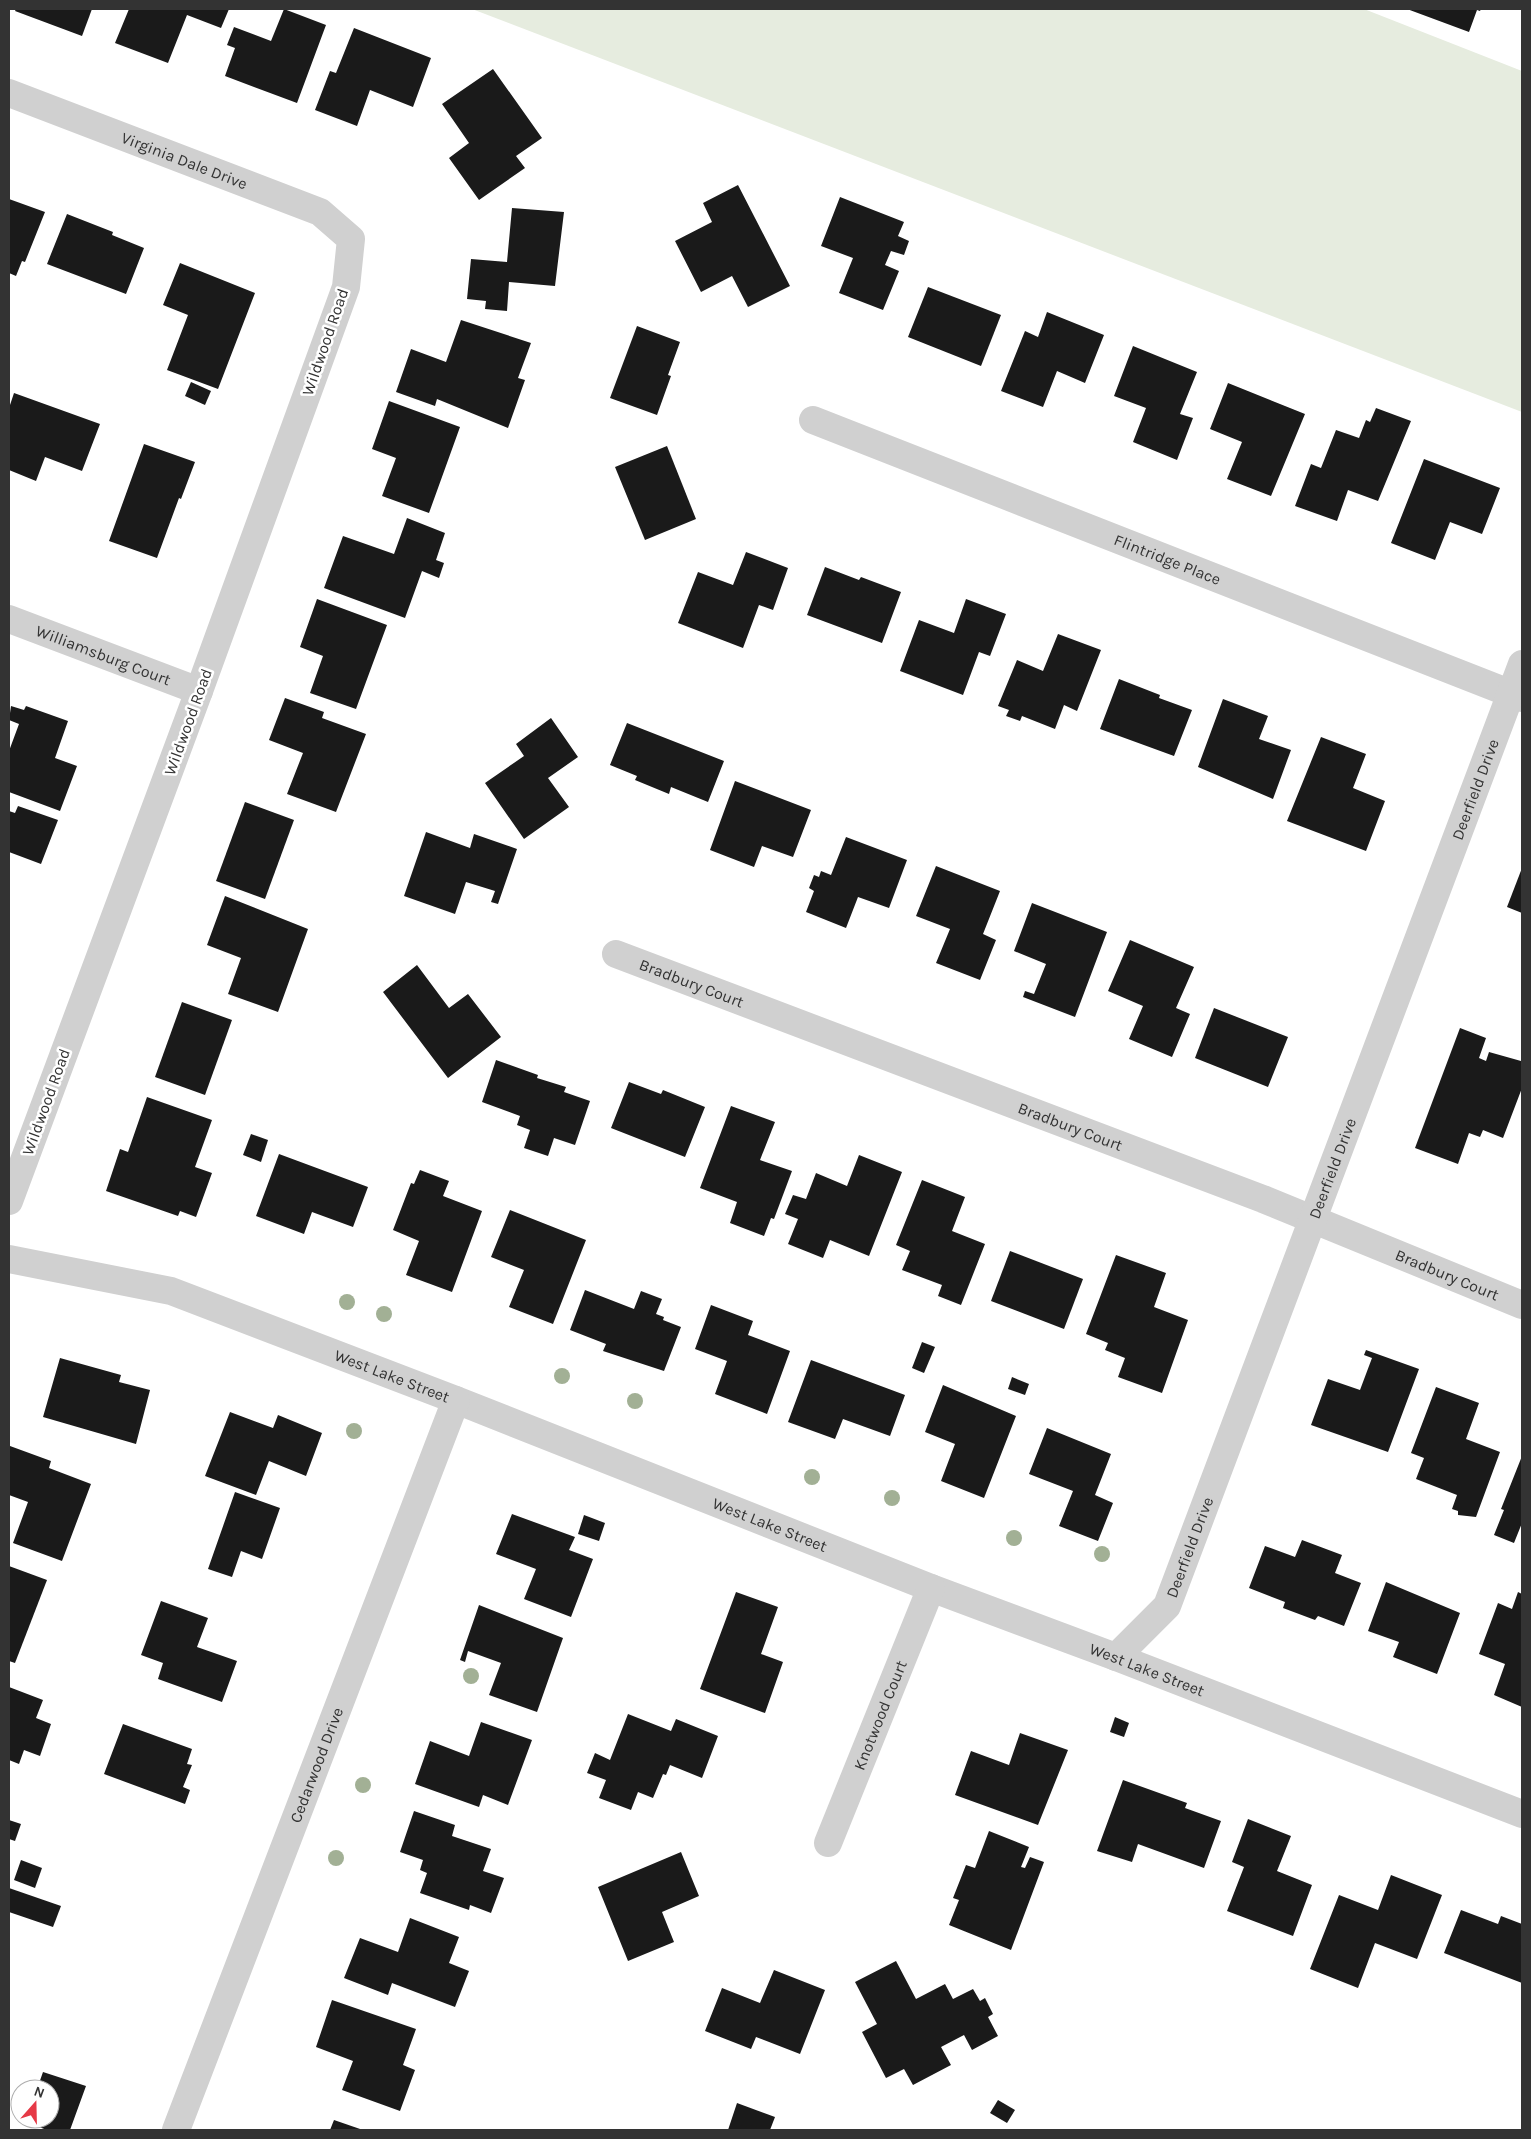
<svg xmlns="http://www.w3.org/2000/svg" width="1531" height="2139" viewBox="0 0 1531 2139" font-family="Karla,sans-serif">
  <rect width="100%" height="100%" fill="#fff"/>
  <path fill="#e6ecdf" d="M472 9H1364L1522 71V412Z"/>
  <g fill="#1a1a1a">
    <path d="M16 9H92L82 36 15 11Z"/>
    <path d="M129 9H229L221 28 187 15 168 63 115 43Z"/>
    <path d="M284 9 326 25 297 103 225 76 235 48 227 45 234 27 271 41Z"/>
    <path d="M1407 9H1481L1480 11 1477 10 1469 32Z"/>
    <path d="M354 28 431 58 413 107 370 90 357 126 315 110 330 71 336 73Z"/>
    <path d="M493 69 542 138 516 156 525 168 479 200 449 158 469 143 442 104Z"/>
    <path d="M738 185 790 286 748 307 732 276 701 292 675 241 712 222 703 203Z"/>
    <path d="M840 197 904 222 898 236 909 241 904 255 891 251 885 265 899 271 883 310 839 293 853 258 821 246Z"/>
    <path d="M9 199 45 212 25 262 22 261 16 276 9 273Z"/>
    <path d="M512 208 564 212 555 286 509 282 507 311 485 309 486 301 467 299 471 259 507 262Z"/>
    <path d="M67 214 113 232 112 235 144 248 126 294 47 264Z"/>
    <path d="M180 263 255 293 218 389 167 370 188 315 163 305Z"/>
    <path d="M928 287 1001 315 981 366 908 337Z"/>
    <path d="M1047 312 1104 335 1085 383 1057 371 1043 407 1001 391 1025 331 1038 337Z"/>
    <path d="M461 320 531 343 518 378 525 380 508 428 437 399 435 406 396 392 411 349 446 362Z"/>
    <path d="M637 326 680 342 668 375 671 376 657 415 610 398Z"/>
    <path d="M1133 346 1197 372 1180 414 1193 418 1177 460 1133 442 1146 408 1114 396Z"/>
    <path d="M191 382 211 391 205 405 185 396Z"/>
    <path d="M1228 383 1305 414 1271 496 1227 479 1242 442 1210 429Z"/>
    <path d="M14 393 100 424 82 471 45 457 36 481 9 470V408Z"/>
    <path d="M389 401 460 427 429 513 382 496 396 458 372 449Z"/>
    <path d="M1376 408 1411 421 1378 501 1348 490 1337 521 1295 506 1311 464 1321 468 1336 430 1359 438 1366 420 1370 422Z"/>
    <path d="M144 444 195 462 181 499 179 498 157 558 109 541Z"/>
    <path d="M667 446 696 519 645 540 615 467Z"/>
    <path d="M1424 459 1500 488 1482 534 1450 522 1435 560 1391 543Z"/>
    <path d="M407 518 445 533 436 560 444 563 439 578 422 571 405 618 324 588 343 536 394 554Z"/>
    <path d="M746 552 788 568 773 610 759 605 743 648 678 623 698 572 733 585Z"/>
    <path d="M825 567 859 580 861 577 901 592 882 643 807 615Z"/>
    <path d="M317 599 387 625 356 709 310 693 323 656 300 647Z"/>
    <path d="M966 599 1006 614 990 656 979 652 963 695 900 671 919 620 954 633Z"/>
    <path d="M1058 634 1101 650 1077 711 1064 705 1055 729 1022 716 1020 721 1006 716 1009 710 998 706 1017 660 1043 671Z"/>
    <path d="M1119 679 1160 695 1159 698 1192 710 1174 756 1100 729Z"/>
    <path d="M285 698 324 712 322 718 366 734 336 812 287 794 303 753 269 740Z"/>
    <path d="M1223 699 1268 716 1259 739 1291 750 1273 799 1198 767Z"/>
    <path d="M11 706 24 710 26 706 68 721 55 758 77 766 60 811 9 792V751L19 724 9 720Z"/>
    <path d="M551 718 578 757 548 778 569 807 524 839 485 783 524 756 516 744Z"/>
    <path d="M627 723 724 761 708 802 671 787 669 794 635 780 637 776 610 765Z"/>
    <path d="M1321 737 1366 754 1353 788 1385 801 1366 851 1287 821Z"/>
    <path d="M735 781 811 810 793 857 762 846 754 867 710 850Z"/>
    <path d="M245 802 294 820 265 899 216 881Z"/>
    <path d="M18 806 58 820 41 864 9 852V811L15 813Z"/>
    <path d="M426 832 470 848 474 834 517 849 498 904 491 902 495 891 466 882 455 914 404 896Z"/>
    <path d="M846 837 907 860 889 908 858 897 846 928 806 912 814 891 809 888 814 875 819 877 821 871 831 875Z"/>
    <path d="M936 866 1000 891 983 934 996 940 980 980 936 963 950 929 916 916Z"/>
    <path d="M1522 868V913L1507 907Z"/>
    <path d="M225 896 308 929 278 1012 228 994 241 958 207 945Z"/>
    <path d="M1032 903 1107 932 1075 1017 1023 997 1025 991 1034 994 1046 964 1014 951Z"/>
    <path d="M1130 940 1194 967 1176 1008 1190 1014 1172 1057 1129 1039 1143 1006 1108 991Z"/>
    <path d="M417 965 449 1008 468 994 501 1037 448 1078 383 992Z"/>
    <path d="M182 1002 232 1020 205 1095 155 1077Z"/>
    <path d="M1214 1008 1288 1037 1268 1087 1195 1058Z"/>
    <path d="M1460 1028 1486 1038 1479 1058 1486 1061 1489 1052 1521 1061 1522 1088 1503 1138 1483 1130 1480 1137 1469 1133 1458 1164 1415 1148Z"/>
    <path d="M496 1060 538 1075 537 1078 566 1087 564 1092 590 1101 575 1145 554 1138 548 1156 524 1148 530 1130 517 1125 520 1116 482 1102Z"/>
    <path d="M629 1082 661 1094 663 1090 705 1107 685 1157 611 1128Z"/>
    <path d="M147 1097 212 1120 195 1167 212 1173 196 1217 180 1211 178 1216 106 1191 120 1149 128 1152Z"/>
    <path d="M731 1106 775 1122 760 1160 792 1171 774 1219 771 1218 764 1236 730 1223 737 1202 700 1188Z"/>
    <path d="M251 1134 268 1140 261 1162 243 1155Z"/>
    <path d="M279 1154 368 1187 353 1227 312 1212 304 1234 256 1216Z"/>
    <path d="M859 1155 902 1172 869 1256 830 1240 823 1258 788 1244 798 1219 785 1214 793 1195 806 1199 816 1173 847 1186Z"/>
    <path d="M420 1170 449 1181 443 1196 482 1211 452 1292 406 1275 419 1241 393 1230 411 1183 414 1184Z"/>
    <path d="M922 1180 965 1197 952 1231 985 1244 961 1305 938 1296 942 1285 902 1270 910 1251 896 1245Z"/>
    <path d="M510 1210 586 1240 553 1324 509 1307 524 1270 491 1257Z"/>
    <path d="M1010 1251 1083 1279 1064 1329 991 1301Z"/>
    <path d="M1116 1255 1166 1273 1154 1307 1188 1320 1162 1393 1118 1377 1125 1358 1105 1350 1108 1343 1086 1334Z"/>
    <path d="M585 1290 634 1309 641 1291 662 1299 656 1314 664 1317 663 1320 681 1327 664 1371 603 1351 606 1344 570 1330Z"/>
    <path d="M711 1305 753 1321 748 1335 790 1351 767 1414 715 1394 727 1361 695 1349Z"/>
    <path d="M922 1342 935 1347 924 1373 912 1368Z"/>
    <path d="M1366 1350 1419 1369 1388 1452 1311 1425 1328 1379 1360 1390 1372 1358 1364 1355Z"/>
    <path d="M60 1358 121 1375 119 1382 150 1390 136 1444 43 1417Z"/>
    <path d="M811 1360 905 1395 890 1436 843 1419 835 1439 788 1422Z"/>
    <path d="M1012 1377 1029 1384 1025 1395 1008 1389Z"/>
    <path d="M943 1385 1016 1416 984 1498 941 1481 955 1444 925 1432Z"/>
    <path d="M1436 1387 1479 1403 1466 1439 1500 1452 1476 1517 1458 1515V1511L1452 1509 1457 1495 1416 1479 1424 1458 1411 1453Z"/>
    <path d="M230 1412 273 1428 278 1415 322 1433 306 1476 269 1461 256 1495 205 1476Z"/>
    <path d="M1047 1428 1111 1454 1095 1495 1113 1503 1098 1541 1059 1526 1073 1491 1029 1474Z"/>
    <path d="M10 1446 51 1461 49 1468 91 1484 62 1561 13 1543 28 1502 9 1495Z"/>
    <path d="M1522 1456V1523L1514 1543 1494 1535 1504 1510 1501 1509Z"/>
    <path d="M235 1492 280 1508 262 1559 241 1551 232 1577 208 1569Z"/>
    <path d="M512 1514 575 1537 569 1550 593 1559 571 1617 524 1599 536 1569 496 1554Z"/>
    <path d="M584 1515 605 1523 599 1541 578 1534Z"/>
    <path d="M1302 1540 1342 1555 1335 1573 1361 1583 1344 1626 1318 1616 1315 1620 1283 1608 1285 1602 1249 1588 1265 1546 1295 1557Z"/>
    <path d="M9 1566 47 1580 15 1663 9 1661Z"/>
    <path d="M1386 1582 1460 1613 1437 1674 1393 1657 1399 1642 1368 1631Z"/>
    <path d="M736 1592 778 1607 761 1654 783 1662 765 1713 700 1689Z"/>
    <path d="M1518 1592 1522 1594V1707L1494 1695 1505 1664 1479 1654 1498 1603 1512 1609Z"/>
    <path d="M161 1601 208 1618 197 1647 237 1661 222 1702 158 1679 163 1663 141 1655Z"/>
    <path d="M479 1605 563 1638 537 1712 489 1695 501 1663 468 1651 465 1662 460 1660Z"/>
    <path d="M9 1687 43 1700 36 1718 51 1724 40 1756 24 1750 19 1764 9 1760Z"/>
    <path d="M628 1714 671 1731 676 1719 718 1736 702 1778 670 1765 666 1775 663 1774 653 1798 638 1792 631 1810 599 1798 606 1780 587 1773 595 1753 610 1760Z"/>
    <path d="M1115 1717 1129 1723 1124 1737 1110 1732Z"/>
    <path d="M481 1722 532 1740 508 1805 483 1795 479 1807 415 1784 430 1741 469 1756Z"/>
    <path d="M123 1724 192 1749 187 1764 192 1765 183 1787 190 1790 185 1804 104 1774Z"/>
    <path d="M1020 1733 1068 1750 1038 1825 955 1795 971 1751 1009 1765Z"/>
    <path d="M1123 1780 1187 1803 1185 1808 1221 1821 1204 1868 1138 1844 1132 1862 1097 1851Z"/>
    <path d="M414 1811 455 1825 452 1836 491 1849 483 1871 504 1878 491 1913 470 1905 469 1910 420 1893 427 1873 420 1870 423 1860 400 1852Z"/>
    <path d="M1248 1819 1291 1836 1277 1871 1312 1885 1293 1936 1227 1911 1244 1867 1232 1862Z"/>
    <path d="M9 1820 21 1824 15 1841 9 1839Z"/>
    <path d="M989 1831 1029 1847 1021 1867 1025 1868 1030 1857 1044 1862 1011 1950 949 1925 959 1900 953 1898 966 1865 975 1868Z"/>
    <path d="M681 1852 699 1896 662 1912 674 1942 628 1961 598 1887Z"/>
    <path d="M21 1860 42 1868 35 1888 14 1880Z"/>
    <path d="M1391 1875 1442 1895 1417 1959 1375 1943 1358 1988 1310 1969 1339 1895 1378 1910Z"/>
    <path d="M9 1888 61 1906 53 1927 9 1912Z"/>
    <path d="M1461 1910 1498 1924 1501 1916 1522 1924V1983L1444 1953Z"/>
    <path d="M410 1918 459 1937 449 1963 469 1971 455 2007 392 1983 388 1995 344 1978 360 1938 398 1952Z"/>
    <path d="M896 1961 916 1999 945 1984 953 1999 973 1989 980 2001 985 1998 993 2014 988 2017 998 2036 972 2050 964 2035 941 2047 951 2065 913 2085 904 2069 886 2078 862 2032 877 2024 855 1982Z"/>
    <path d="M774 1970 825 1990 800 2054 756 2037 751 2049 705 2031 722 1988 760 2003Z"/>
    <path d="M332 2000 416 2029 403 2065 415 2070 400 2111 342 2090 353 2061 316 2047Z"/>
    <path d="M43 2072 86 2086 70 2130H47L25 2122 27 2119H50V2089H37Z"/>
    <path d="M998 2100 1015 2110 1007 2123 990 2113Z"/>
    <path d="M737 2103 775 2117 770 2130H728Z"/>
    <path d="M334 2120 363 2130H330Z"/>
  </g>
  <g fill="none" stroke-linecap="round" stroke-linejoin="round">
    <g stroke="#d0d0d0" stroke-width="28">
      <path id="s1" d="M9 93 320 212 351 239 346 287 199 691 9 1201"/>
      <path id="s2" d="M813 420 1522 698"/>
      <path id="s3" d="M9 619 199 691"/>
      <path id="s4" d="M616 954 1263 1199 1522 1305"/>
      <path id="s5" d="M9 1259 171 1291 456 1400 931 1588 1116 1657 1522 1814"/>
      <path id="s6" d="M1116 1657 1167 1606 1522 664"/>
      <path id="s7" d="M828 1843 931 1588"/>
      <path id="s8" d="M176 2130 456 1400"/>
    </g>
  </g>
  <g fill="#a2b095">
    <circle cx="347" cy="1302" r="8"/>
    <circle cx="384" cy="1314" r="8"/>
    <circle cx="562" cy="1376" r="8"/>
    <circle cx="635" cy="1401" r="8"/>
    <circle cx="354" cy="1431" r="8"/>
    <circle cx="812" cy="1477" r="8"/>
    <circle cx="892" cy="1498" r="8"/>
    <circle cx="1014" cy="1538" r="8"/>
    <circle cx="1102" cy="1554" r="8"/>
    <circle cx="471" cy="1676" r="8"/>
    <circle cx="363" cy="1785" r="8"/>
    <circle cx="336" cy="1858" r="8"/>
  </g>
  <g text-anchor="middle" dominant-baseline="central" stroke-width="5" stroke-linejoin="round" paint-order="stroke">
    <g font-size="16" fill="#333" stroke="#fff">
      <text stroke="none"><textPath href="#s1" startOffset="188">Virginia Dale Drive</textPath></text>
      <text transform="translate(325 342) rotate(-71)">Wildwood Road</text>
      <text stroke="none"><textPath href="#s2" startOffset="381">Flintridge Place</textPath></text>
      <text stroke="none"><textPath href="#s3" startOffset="101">Williamsburg Court</textPath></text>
      <text transform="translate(188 722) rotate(-70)">Wildwood Road</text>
      <text stroke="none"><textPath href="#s6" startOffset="945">Deerfield Drive</textPath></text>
      <text stroke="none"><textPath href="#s4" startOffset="81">Bradbury Court</textPath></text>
      <text transform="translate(46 1102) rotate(-70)">Wildwood Road</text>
      <text stroke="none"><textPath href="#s4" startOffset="486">Bradbury Court</textPath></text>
      <text stroke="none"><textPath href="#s6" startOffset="540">Deerfield Drive</textPath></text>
      <text stroke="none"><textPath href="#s4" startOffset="891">Bradbury Court</textPath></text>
      <text stroke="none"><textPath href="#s5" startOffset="402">West Lake Street</textPath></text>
      <text stroke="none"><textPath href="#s5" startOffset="808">West Lake Street</textPath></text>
      <text stroke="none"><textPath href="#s6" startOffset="135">Deerfield Drive</textPath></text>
      <text stroke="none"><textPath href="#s5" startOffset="1212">West Lake Street</textPath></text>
      <text stroke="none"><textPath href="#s7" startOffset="138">Knotwood Court</textPath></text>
      <text stroke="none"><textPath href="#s8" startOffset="391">Cedarwood Drive</textPath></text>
    </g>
  </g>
  <rect width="1531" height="2139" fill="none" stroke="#333333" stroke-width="20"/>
  <g transform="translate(35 2104) rotate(20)"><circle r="24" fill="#ffffff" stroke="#adadad"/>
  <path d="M0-4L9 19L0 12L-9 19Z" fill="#e63946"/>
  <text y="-8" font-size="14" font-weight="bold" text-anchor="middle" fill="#333333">N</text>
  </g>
</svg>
